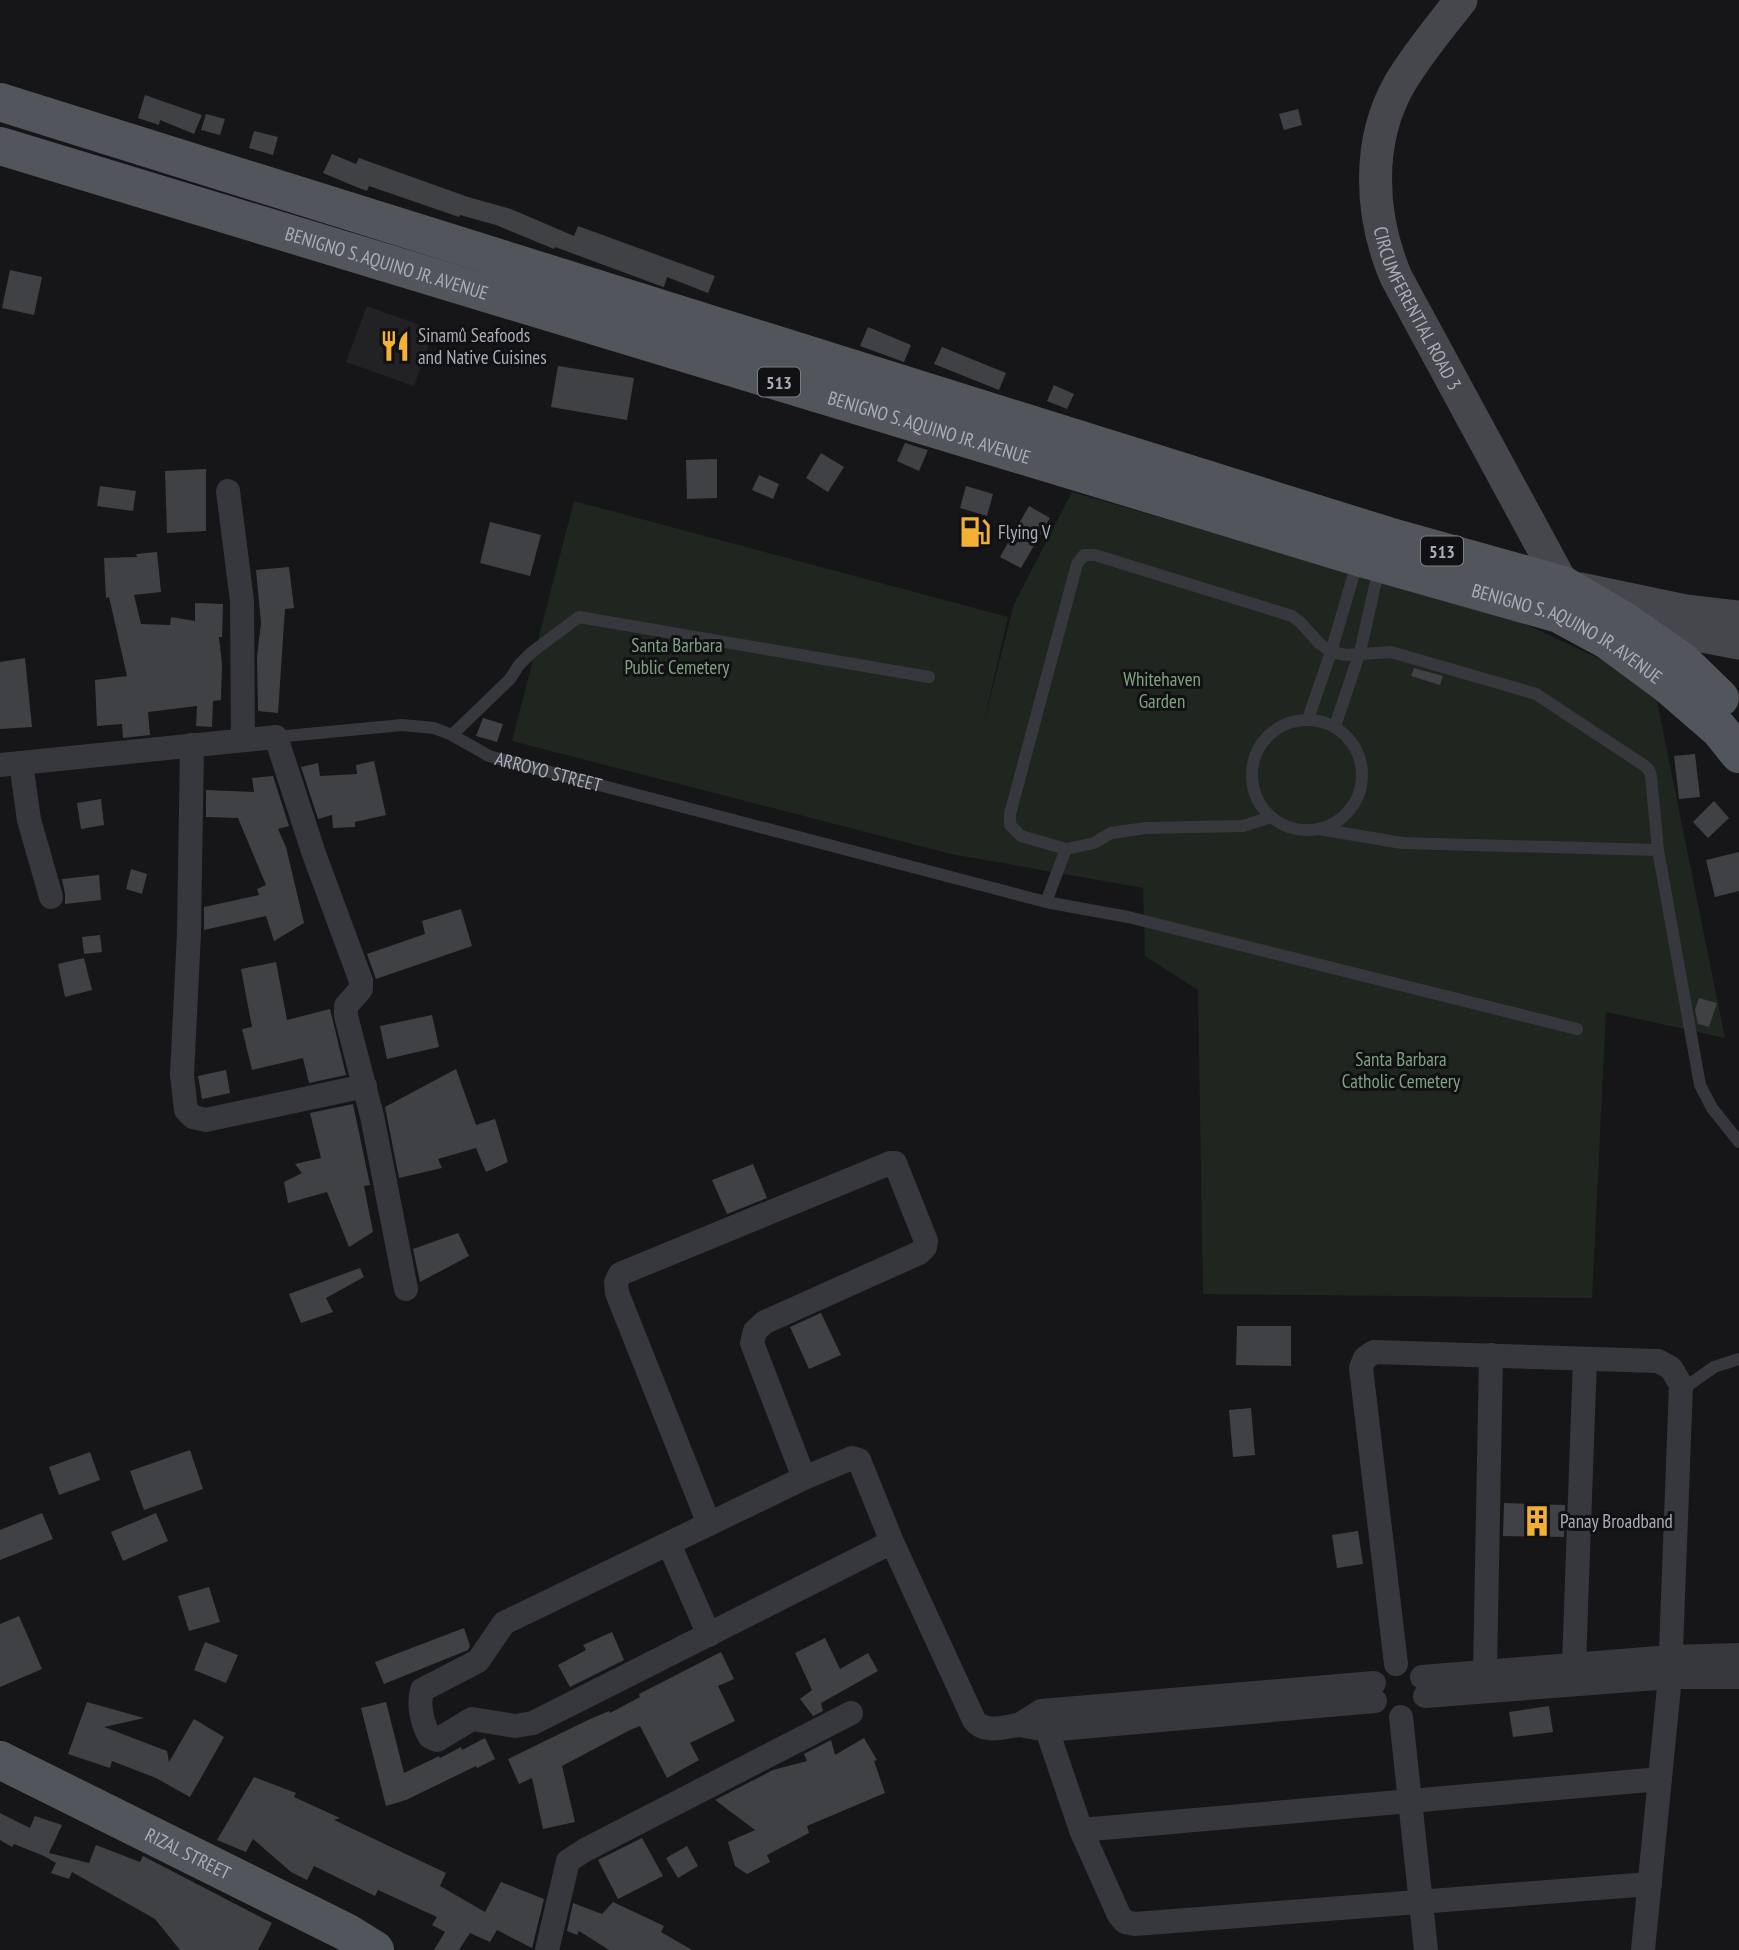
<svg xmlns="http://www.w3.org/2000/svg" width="1739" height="1950" viewBox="0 0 1739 1950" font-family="'PT Sans Narrow',sans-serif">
  <rect width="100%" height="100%" fill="#161618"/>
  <path fill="#222225" d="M367 306 434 330 414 386 346 362Z"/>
  <path fill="#1e261f" d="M1072 492 1519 621 1623 670 1656 696 1725 1038 1606 1012 1592 1298 1203 1294 1198 990 1145 956 1143 888 951 854 512 741 574 501 1008 617 983 726 1014 604Z"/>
  <g fill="#404145">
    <path d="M145 95 202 115 194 134 160 120 159 125 138 118Z"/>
    <path d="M1298 109 1302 125 1284 130 1279 114Z"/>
    <path d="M206 114 225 119 220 135 201 130Z"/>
    <path d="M254 131 278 137 273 155 249 148Z"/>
    <path d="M332 154 356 164 359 158 468 197 511 209 574 236 578 226 715 276 708 293 667 277 664 287 658 285 555 247 554 249 496 225 460 215 459 217 369 186 367 191 354 186 323 173Z"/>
    <path d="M10 270 42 277 34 315 2 308Z"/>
    <path d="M868 327 911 345 904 362 860 346Z"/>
    <path d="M942 347 1006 373 999 390 934 364Z"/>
    <path d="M558 366 634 378 627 420 551 407Z"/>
    <path d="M1054 385 1074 394 1067 409 1047 401Z"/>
    <path d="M905 443 928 450 919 471 897 461Z"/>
    <path d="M821 453 844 467 828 492 806 478Z"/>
    <path d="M717 459V498L687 499 686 460Z"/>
    <path d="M206 469V531L167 533 165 471Z"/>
    <path d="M759 475 779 484 773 499 752 490Z"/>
    <path d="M100 486 136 491 133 511 97 506Z"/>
    <path d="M966 486 993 494 987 516 960 508Z"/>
    <path d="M1029 506 1050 518 1021 568 1000 557Z"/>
    <path d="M490 522 541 535 530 576 480 563Z"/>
    <path d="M157 552 161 592 134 595 141 624 170 625 171 617 195 621V603L223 604 222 637H219L222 664 221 700 213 701 212 727 196 726 197 706 148 712 150 735 123 738 122 724 97 726 95 680 127 676 109 597 106 598 104 558 137 557 136 554Z"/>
    <path d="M289 567 294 608 285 609 278 713 258 711 257 657 261 623 256 570Z"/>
    <path d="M25 658 32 727 0 729V662Z"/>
    <path d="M1414 668 1443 676 1440 685 1411 676Z"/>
    <path d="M483 718 503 724 497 742 476 736Z"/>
    <path d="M1695 754 1700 797 1679 799 1674 756Z"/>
    <path d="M374 761 386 815 355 822V827L333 828 332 815 318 819 301 767 318 763 320 776 357 774 356 765Z"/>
    <path d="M273 776 289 826 278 829 286 847 304 923 274 941 266 916 204 930V907L259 895 257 889 266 885 238 818 206 817V790L254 792 252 778Z"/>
    <path d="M101 799 104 825 81 829 77 803Z"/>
    <path d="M1714 801 1729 818 1708 838 1693 822Z"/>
    <path d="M1739 852V891L1715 897 1706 860Z"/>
    <path d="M131 869 147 874 142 894 126 889Z"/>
    <path d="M99 875 101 900 65 904V894L62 879Z"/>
    <path d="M461 909 472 946 376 979 367 954 425 934 422 921Z"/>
    <path d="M100 935 102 952 84 954 82 937Z"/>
    <path d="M84 958 92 990 65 997 58 964Z"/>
    <path d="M276 962 287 1020 330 1009 346 1075 309 1083 303 1058 252 1070 242 1029 252 1027 241 969Z"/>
    <path d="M1699 998 1717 1003 1709 1027 1698 1024 1695 1010Z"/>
    <path d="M432 1015 439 1047 387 1059 380 1026Z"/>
    <path d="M456 1069 476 1125 495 1119 508 1162 486 1172 476 1148 438 1159 442 1168 399 1178 385 1107Z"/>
    <path d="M226 1070 230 1093 202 1099 198 1076Z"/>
    <path d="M353 1104 370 1185 364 1186 373 1232 349 1247 327 1192 288 1203 284 1182 302 1173 295 1164 321 1158 310 1113Z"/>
    <path d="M753 1164 767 1198 727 1214 712 1180Z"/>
    <path d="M458 1233 469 1256 420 1282 413 1249Z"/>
    <path d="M360 1268 364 1277 326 1298 333 1312 301 1323 289 1294Z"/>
    <path d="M821 1313 841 1355 809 1369 790 1327Z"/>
    <path d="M1237 1326H1291V1366L1236 1365Z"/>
    <path d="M1251 1408 1255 1455 1233 1457 1229 1410Z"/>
    <path d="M190 1450 203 1489 144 1510 130 1471Z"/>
    <path d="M90 1452 100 1480 59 1495 49 1467Z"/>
    <path d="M1504 1503 1565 1505 1564 1537 1503 1536Z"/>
    <path d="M42 1513 53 1539 0 1560V1530Z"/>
    <path d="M156 1513 168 1541 123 1561 111 1532Z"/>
    <path d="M1358 1531 1363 1564 1337 1568 1332 1535Z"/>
    <path d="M209 1587 220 1622 189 1631 178 1596Z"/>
    <path d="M19 1616 42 1669 0 1687V1624Z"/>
    <path d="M464 1628 470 1646 468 1650 384 1684 375 1662Z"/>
    <path d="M612 1632 624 1660 570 1687 558 1665 586 1650 583 1645Z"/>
    <path d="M825 1638 840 1669 868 1653 878 1671 821 1703 823 1711 813 1716 800 1699 812 1690 795 1653Z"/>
    <path d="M205 1642 238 1655 226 1683 194 1670Z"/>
    <path d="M721 1652 734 1679 718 1686 735 1721 690 1743 699 1760 667 1778 640 1726 630 1730 562 1766 575 1822 543 1829 532 1778 519 1784 508 1759 588 1720 609 1711 610 1713 640 1697 639 1694Z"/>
    <path d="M87 1702 144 1718 104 1727 167 1751 169 1762 194 1719 224 1737 190 1797 156 1778 112 1761 110 1768 68 1754Z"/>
    <path d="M386 1702 404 1773 439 1756 440 1758 461 1747 462 1750 485 1738 495 1759 477 1768 476 1766 406 1800 386 1806 361 1708Z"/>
    <path d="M1549 1706 1553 1732 1513 1737 1509 1712Z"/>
    <path d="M864 1738 877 1760 874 1761 885 1793 807 1826 809 1833 767 1855 770 1862 747 1874 735 1866 728 1842 755 1830 715 1800 773 1770 807 1761 804 1754 831 1740 835 1755Z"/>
    <path d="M254 1777 296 1793 294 1797 340 1818 334 1820 446 1873 440 1886 485 1912 501 1882 544 1899 532 1948 497 1930 490 1942 470 1933 459 1950H434L445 1932 432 1925 437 1917 378 1890 375 1896 314 1866 307 1880 291 1872 253 1839 246 1852 217 1840Z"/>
    <path d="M0 1813 30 1828 35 1816 62 1825 49 1853 89 1863 96 1845 140 1862 143 1856 272 1923 258 1950H180L155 1919 72 1872 69 1879 51 1873 56 1863 44 1856 14 1844 12 1847 0 1840Z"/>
    <path d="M642 1838 663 1876 618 1899 598 1860Z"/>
    <path d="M687 1846 698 1866 678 1878 666 1858Z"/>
    <path d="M613 1902 664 1926 661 1932 692 1950H609L579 1931 577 1935 567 1931 573 1903 602 1914Z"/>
  </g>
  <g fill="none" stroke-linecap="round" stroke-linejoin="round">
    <g stroke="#37383d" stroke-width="12">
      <path d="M1308 719 1331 652 1358 560"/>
      <circle cx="1307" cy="775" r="55"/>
      <path d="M1335 726 1360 652 1379 568"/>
      <path d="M452 735 510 679 519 665 532 652 579 617 929 677"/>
      <path id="s1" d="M276 737 402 725 434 728 452 735 489 756 1046 902 1128 917 1577 1029"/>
      <path d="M1271 817 1243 826 1146 828 1111 833 1094 843 1066 849 1021 836 1010 825V814L1077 564 1084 555H1095L1292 616 1300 622 1319 643 1331 652 1347 655 1391 652 1536 694 1645 766 1649 770 1651 776 1658 850 1700 1085 1712 1108 1739 1142"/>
      <path d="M1319 829 1402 843 1658 850"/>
      <path d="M1046 902 1066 849"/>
      <path d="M1680 1391 1714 1367 1739 1359"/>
    </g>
    <g stroke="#37383d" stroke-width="24">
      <path d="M228 491 242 601 243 740"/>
      <path d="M192 745 189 933 182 1075 186 1110 193 1117 206 1120 365 1086"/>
      <path d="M21 763 29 820 51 897"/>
      <path d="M0 765 276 737 314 854 361 981V989L346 1006V1016L372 1116 406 1289"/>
      <path d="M709 1524 617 1293 616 1282 620 1274 890 1163H895L926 1241 925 1247 919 1253 765 1322 755 1331 752 1343 804 1478"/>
      <path d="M892 1542 533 1723 515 1726 472 1719 437 1740 430 1737C422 1724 418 1704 422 1690L478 1661 504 1623 804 1478 852 1458 859 1460 892 1542 974 1720C984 1734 1003 1727 1019 1725"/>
      <path d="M669 1544 709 1635"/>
      <path d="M1396 1664 1361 1368 1365 1358 1374 1352 1658 1361 1671 1368 1681 1385 1670 1677 1643 1950"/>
      <path d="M1574 1664 1585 1359"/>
      <path d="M1485 1672 1491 1355"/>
      <path d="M1422 1677 1671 1657 1739 1655"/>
      <path d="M1374 1683 1041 1711 1019 1725 1047 1730 1375 1701"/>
      <path d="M1425 1696 1670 1677H1739"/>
      <path d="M1045 1711 1047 1730 1081 1830 1119 1915 1125 1922 1135 1924 1650 1884"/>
      <path d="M1401 1717 1426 1950"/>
      <path d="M1081 1830 1660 1779"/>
      <path d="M547 1950 568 1861 585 1850 851 1713"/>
    </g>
    <g stroke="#45474d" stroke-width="33">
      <path id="s2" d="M1461 0C1440 27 1418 53 1400 83 1366 142 1370 216 1396 277L1563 585 1561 602"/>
      <path d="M1580 589 1685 611 1739 617"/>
      <path d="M1628 622 1739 643"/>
    </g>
    <g stroke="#53555c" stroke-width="38">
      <path d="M0 102 1388 536 1563 585 1626 622 1682 661 1720 698"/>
      <path id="s3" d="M0 146 1358 557 1559 614 1607 640 1668 685 1719 729 1739 754"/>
      <path id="s4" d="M0 1760 346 1932 375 1950"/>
    </g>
  </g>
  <defs>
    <symbol id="restaurant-bare" viewBox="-9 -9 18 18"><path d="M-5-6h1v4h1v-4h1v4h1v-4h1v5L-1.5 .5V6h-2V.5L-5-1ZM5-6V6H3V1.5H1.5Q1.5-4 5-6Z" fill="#f2b134" stroke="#111113" stroke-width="2.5" paint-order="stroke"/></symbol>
    <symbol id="fuel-bare" viewBox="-9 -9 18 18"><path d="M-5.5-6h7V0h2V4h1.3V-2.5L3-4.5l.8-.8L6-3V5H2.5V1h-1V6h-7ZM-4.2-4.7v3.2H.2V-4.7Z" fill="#f2b134" stroke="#111113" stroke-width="2.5" paint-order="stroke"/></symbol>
    <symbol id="building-bare" viewBox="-9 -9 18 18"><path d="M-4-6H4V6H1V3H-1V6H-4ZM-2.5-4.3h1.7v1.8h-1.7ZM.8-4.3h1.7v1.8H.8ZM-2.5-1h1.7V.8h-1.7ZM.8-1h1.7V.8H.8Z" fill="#f2b134" stroke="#111113" stroke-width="2.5" paint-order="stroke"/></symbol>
  </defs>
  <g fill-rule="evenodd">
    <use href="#restaurant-bare" x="373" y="324" width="44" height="44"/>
    <use href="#fuel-bare" x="953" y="510" width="44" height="44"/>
    <use href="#building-bare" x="1515" y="1499" width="44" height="44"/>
  </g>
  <g text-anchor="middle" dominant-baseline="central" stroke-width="6" stroke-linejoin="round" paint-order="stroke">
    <g fill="#111113" stroke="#7b7e86" stroke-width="2">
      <rect x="758" y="367.5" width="42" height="29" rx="5"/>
      <rect x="1421" y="536.5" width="42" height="29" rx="5"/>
    </g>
    <g font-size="18" font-weight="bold" fill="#a8adb8">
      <text x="779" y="382">513</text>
      <text x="1442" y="551">513</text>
    </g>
    <g font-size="19" fill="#a8adb8" stroke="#111113">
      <text stroke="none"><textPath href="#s3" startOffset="404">BENIGNO S. AQUINO JR. AVENUE</textPath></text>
      <text stroke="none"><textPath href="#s2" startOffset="341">CIRCUMFERENTIAL ROAD 3</textPath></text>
      <text stroke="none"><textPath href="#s3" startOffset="971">BENIGNO S. AQUINO JR. AVENUE</textPath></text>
      <text stroke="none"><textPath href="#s3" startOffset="1643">BENIGNO S. AQUINO JR. AVENUE</textPath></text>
      <text stroke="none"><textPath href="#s1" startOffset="282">ARROYO STREET</textPath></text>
      <text stroke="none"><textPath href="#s4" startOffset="210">RIZAL STREET</textPath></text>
    </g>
    <g font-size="19" fill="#a8adb8" stroke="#111113" text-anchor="start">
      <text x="418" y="335">Sinamû Seafoods<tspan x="418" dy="22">and Native Cuisines</tspan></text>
      <text x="998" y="532">Flying V</text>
      <text x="1560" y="1521">Panay Broadband</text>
    </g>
    <g font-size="19" fill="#7fa381" stroke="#111113">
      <text x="677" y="645">Santa Barbara<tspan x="677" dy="22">Public Cemetery</tspan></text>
      <text x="1162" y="679">Whitehaven<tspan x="1162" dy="22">Garden</tspan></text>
      <text x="1401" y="1059">Santa Barbara<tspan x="1401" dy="22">Catholic Cemetery</tspan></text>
    </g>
  </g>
</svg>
